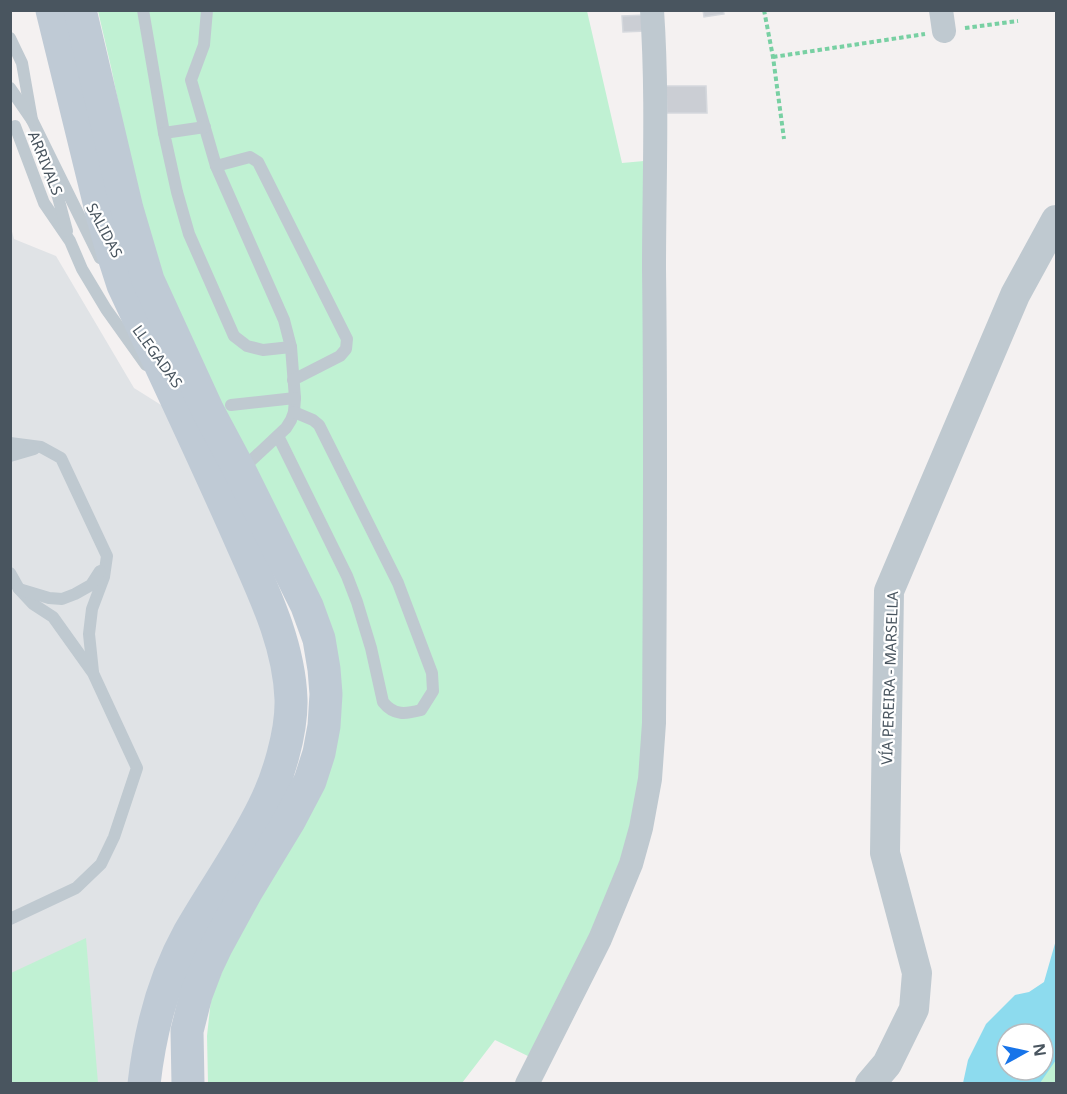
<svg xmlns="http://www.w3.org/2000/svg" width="1067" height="1094" viewBox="0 0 1067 1094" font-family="'Noto Sans',sans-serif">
  <rect width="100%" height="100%" fill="#f4f1f1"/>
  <path fill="#e0e3e6" d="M10 224 14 239 56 256 134 388 185 420 291 701 144 1083H11Z"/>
  <g fill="#c0f1d3">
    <path d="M98 11H587L622 163 655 160 641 828 538 1061 495 1040 462 1083H208L207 1036 211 999 335 691 148 245 111 67Z"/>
    <path d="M86 938 98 1083H11V973Z"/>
    <path d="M1056 1042V1083L1013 1084 1043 1070Z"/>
  </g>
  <path fill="#8ddbee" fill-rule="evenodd" d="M1056 940V1060L1040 1083H963L968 1060 986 1024 1015 995 1029 992 1044 982ZM1007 1034H1043V1070H1007Z"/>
  <g fill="#cbced4" stroke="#d5d8dd" stroke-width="1.5">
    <path d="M703 10H723L724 14 704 17Z"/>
    <path d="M646 15V31L623 32 622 16Z"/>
    <path d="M666 86H706L707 113H667Z"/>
  </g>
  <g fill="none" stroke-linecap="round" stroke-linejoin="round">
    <g stroke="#78d0a3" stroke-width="4" stroke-dasharray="4.5 3" stroke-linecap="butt">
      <path d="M764 10 773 57 784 139"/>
      <path d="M965 28 1018 21"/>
      <path d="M773 57 925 34"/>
    </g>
    <g stroke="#bfc9d0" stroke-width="12">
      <path d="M143 10 164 133"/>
      <path d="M207 10 204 45 191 80 216 166 284 320 291 347 295 398 294 412 291 420 286 428 241 470"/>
      <path d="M10 38 22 63 32 120 100 258"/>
      <path d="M15 126 44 203 70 241 82 269 106 309 146 365"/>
      <path d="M205 127 164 133 177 192 189 234 234 336 247 346 263 350 291 347"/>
      <path d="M44 159 58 197 67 231"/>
      <path d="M216 166 250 157 258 162 347 339 346 349 340 356 293 380"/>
      <path d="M231 405 295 398"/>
      <path d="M278 436 347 576 357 602 371 648 383 702C394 716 406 714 421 710L433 691 432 673 398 583 319 425 313 420 294 412"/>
      <path d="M10 443 41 447 61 458 107 556 104 577 92 609 89 634 93 672"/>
      <path d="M10 456 34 449"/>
      <path d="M10 573 19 589 33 604 53 617 93 673 137 768 114 837 101 864 76 888 10 919"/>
      <path d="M19 589 49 598 62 599 75 594 91 585 100 571"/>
    </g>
    <g stroke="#bfc9d0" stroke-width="24">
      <path d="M941 10 944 31"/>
      <path d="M527 1084 600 939 631 864 641 828 650 779 654 723C655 572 656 421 654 269 654 183 658 97 652 10"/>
    </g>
    <path stroke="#bfc9d0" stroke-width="30" d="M870 1084 887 1064 914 1009 917 973 885 853 889 591 1015 295 1056 220"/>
    <g stroke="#bfcad5" stroke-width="33">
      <path d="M52 10 102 214 113 254 123 285C163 370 203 455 241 541 263 591 289 643 291 699 292 732 278 779 263 808 242 851 213 891 189 933 163 980 150 1031 144 1084"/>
      <path d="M80 10 127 209 148 280 208 411 240 471 307 606 319 639 324 669 326 694 324 726 319 753 310 781 289 821 246 892 217 945 207 966 196 995 187 1031 188 1084"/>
    </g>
    <path stroke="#bfc9d0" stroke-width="12" d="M10 88 32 120"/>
  </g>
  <g text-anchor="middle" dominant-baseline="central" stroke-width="4.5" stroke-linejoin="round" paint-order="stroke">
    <g font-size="15" fill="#49555f" stroke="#fff">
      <text transform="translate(46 163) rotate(68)">ARRIVALS</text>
      <text transform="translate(105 230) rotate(62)">SALIDAS</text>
      <text transform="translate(158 356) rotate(54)">LLEGADAS</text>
      <text transform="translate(889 678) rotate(-88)">VÍA PEREIRA - MARSELLA</text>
    </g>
  </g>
  <rect width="1067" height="1094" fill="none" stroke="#49555f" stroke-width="24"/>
  <g transform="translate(1025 1052) rotate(82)"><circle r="28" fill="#ffffff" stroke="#b6bbbf" stroke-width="1.5"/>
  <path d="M0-4.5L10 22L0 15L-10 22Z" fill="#1774e9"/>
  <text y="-9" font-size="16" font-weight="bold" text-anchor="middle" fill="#49555f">N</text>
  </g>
</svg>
